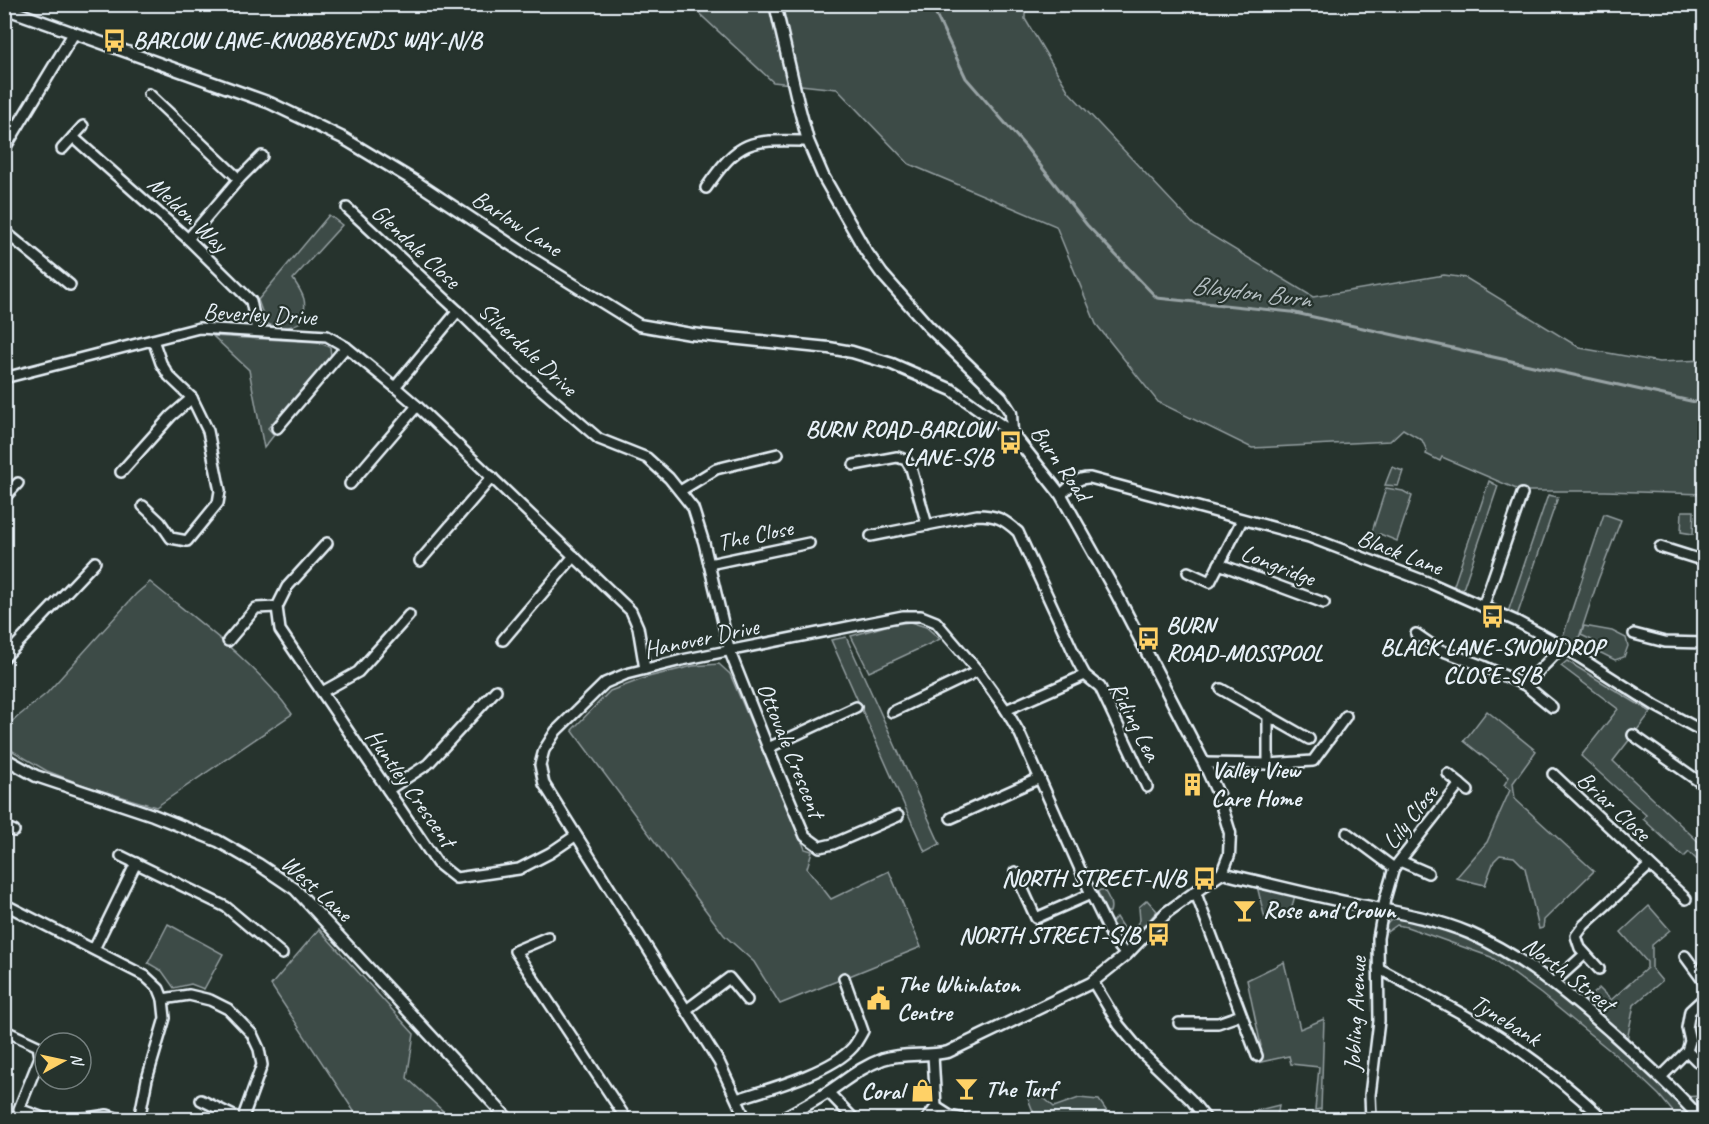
<svg xmlns="http://www.w3.org/2000/svg" width="1709" height="1124" viewBox="0 0 1709 1124" font-family="Caveat,sans-serif">
  <rect width="100%" height="100%" fill="#26332d"/>
  <filter id="ink" filterUnits="userSpaceOnUse"><feTurbulence type="fractalNoise" baseFrequency=".0167" numOctaves="2"/><feDisplacementMap in="SourceGraphic" scale="12" xChannelSelector="R" yChannelSelector="G"/><feConvolveMatrix kernelMatrix="1 2 1 2 8 2 1 2 1" color-interpolation-filters="sRGB"/></filter>
  <g filter="url(#ink)">
    <g fill="#3e4b47" stroke="#939ea0" stroke-width="1.5">
      <path d="M690 5H1025V19L1069 92 1194 225 1313 297 1444 275 1466 278 1580 348 1659 362 1704 360V494L1605 491H1521L1442 457 1440 461 1426 454 1427 451 1422 440 1403 429 1390 441 1252 448 1158 402 1096 324 1056 226 909 164 837 89 773 82Z"/>
      <path d="M329 215 342 225 293 279C304 295 308 302 302 321 290 329 279 330 266 323L258 300Z"/>
      <path d="M213 336 317 342 330 347 331 356 268 428 274 435 264 448 249 370Z"/>
      <path d="M1392 467 1403 471 1398 486 1385 485Z"/>
      <path d="M1489 481 1498 486 1462 592 1453 588Z"/>
      <path d="M1386 488 1403 491 1412 496 1397 541 1380 534 1377 540 1373 539 1372 542 1369 541Z"/>
      <path d="M1548 495 1558 497 1517 616 1508 612Z"/>
      <path d="M1682 511H1694L1693 534 1681 532Z"/>
      <path d="M1604 514 1621 520 1598 580 1576 647 1562 639Z"/>
      <path d="M150 582C198 622 256 662 292 714L156 807 86 786 47 771 4 746 5 727 47 693 136 594Z"/>
      <path d="M910 622 926 627 940 639 869 672 851 636 889 625Z"/>
      <path d="M1584 626 1612 631 1626 638 1628 646 1624 657 1615 660 1595 650 1596 642 1581 635Z"/>
      <path d="M846 637 940 844 925 852 831 640Z"/>
      <path d="M1567 661 1651 712 1613 761 1704 847V867L1689 852 1684 857 1643 819 1646 815 1581 756 1618 709 1561 666Z"/>
      <path d="M719 664 730 674 805 849 812 851 807 868 831 899 889 871 921 947 780 1004 754 962 724 935 572 730 610 691 648 677 693 666Z"/>
      <path d="M1487 711 1536 751 1513 783 1515 799 1594 871 1544 920 1543 928 1539 929 1525 868 1514 857 1500 855 1494 861 1485 885 1456 878 1487 842 1510 790 1504 785 1509 777 1464 741Z"/>
      <path d="M1257 886 1296 891 1290 915 1265 919Z"/>
      <path d="M1100 890H1104C1108 897 1113 904 1110 912H1106L1098 892Z"/>
      <path d="M1147 900 1157 911C1142 928 1131 947 1111 923L1116 917 1123 928 1129 931 1134 928 1140 920 1139 907Z"/>
      <path d="M1649 906 1670 930 1652 945V969L1662 981 1634 1005 1626 1045 1680 1097 1701 1096 1704 1093V1119H1679L1659 1095 1624 1062 1541 994 1491 957 1407 927 1397 925 1387 932 1386 925 1391 920 1403 914 1469 933 1580 1005 1599 988 1611 1000 1647 968V962L1621 932Z"/>
      <path d="M168 924 223 954 204 989 191 984 174 988 162 971 148 963Z"/>
      <path d="M319 929 414 1034 407 1078 444 1112 446 1119H359L271 985Z"/>
      <path d="M1284 962 1300 1029 1324 1019 1321 1109 1315 1110 1319 1067 1291 1064 1289 1056 1256 1063 1255 1051 1261 1046 1247 980Z"/>
      <path d="M1036 1091 1054 1107 1079 1098 1099 1100 1112 1119H1036L1027 1096Z"/>
      <path d="M1279 1105 1278 1112 1273 1119H1245L1243 1114Z"/>
    </g>
    <g fill="none" stroke-linecap="round" stroke-linejoin="round">
      <path stroke="#98a3a5" stroke-width="3" d="M931 4 966 78 1025 146 1087 225 1157 298 1291 312 1704 404"/>
      <defs>
        <g id="minor">
          <path d="M149 94 239 179 188 239"/>
          <path d="M73 137 188 239 251 301 257 331"/>
          <path d="M62 149 83 126"/>
          <path d="M239 179 262 156"/>
          <path d="M706 188C740 138 751 140 808 141"/>
          <path d="M347 208 458 311"/>
          <path d="M4 231 70 285"/>
          <path d="M4 378 199 328 327 336 346 347 395 387"/>
          <path d="M277 428 346 347"/>
          <path d="M854 465 897 457 906 460 911 468 927 525"/>
          <path d="M121 472 171 416 192 398"/>
          <path d="M350 484 417 406"/>
          <path d="M680 491 716 469 778 454"/>
          <path d="M1061 495C1070 486 1077 477 1090 478L1309 537 1430 583 1516 621 1557 643 1656 706 1704 732"/>
          <path d="M4 498 18 483"/>
          <path d="M143 506 160 522 171 538 187 541 218 503 220 491 208 431 192 398 169 376 161 363 153 340"/>
          <path d="M871 536 977 515C996 515 1004 519 1018 532L1078 662 1085 675 1100 687 1147 787"/>
          <path d="M327 543 287 587 277 607 280 630 437 863 456 878 519 869 550 853 575 836"/>
          <path d="M1660 547 1695 558H1704"/>
          <path d="M420 561 492 477"/>
          <path d="M709 564 809 543"/>
          <path d="M1219 564 1324 603"/>
          <path d="M1188 572 1210 582 1242 520"/>
          <path d="M1483 607 1522 494"/>
          <path d="M1416 634 1438 649 1483 666 1525 685 1552 707"/>
          <path d="M1634 634 1665 642 1704 643"/>
          <path d="M503 640 574 556"/>
          <path d="M228 641 256 608 277 607"/>
          <path d="M4 658 95 562"/>
          <path d="M645 669 638 627 631 611 417 406 395 387 458 311 513 365 599 439 647 458 669 478 693 508 704 543 730 652 768 748 805 836 820 847 833 844 898 816"/>
          <path d="M1525 685 1563 646"/>
          <path d="M1221 689 1309 739"/>
          <path d="M322 692 358 672 409 615"/>
          <path d="M1006 710 1085 675"/>
          <path d="M892 712 978 671"/>
          <path d="M1633 735 1704 785"/>
          <path d="M768 748 856 707"/>
          <path d="M1204 763 1268 764 1313 761 1346 716"/>
          <path d="M1268 764V716"/>
          <path d="M1448 774 1468 791"/>
          <path d="M1553 774 1686 899"/>
          <path d="M388 790 428 764 496 690"/>
          <path d="M951 818 1040 778"/>
          <path d="M4 827 14 831"/>
          <path d="M1347 833 1394 868"/>
          <path d="M121 856 226 907 282 954"/>
          <path d="M1400 861 1428 873"/>
          <path d="M1015 872 1036 918 1091 894"/>
          <path d="M1195 891 1257 1056"/>
          <path d="M4 904 145 976 159 989 163 999 165 1018 147 1079 139 1120"/>
          <path d="M548 937 515 951 627 1120"/>
          <path d="M94 949 136 863"/>
          <path d="M1685 956 1704 982"/>
          <path d="M1378 968C1413 987 1449 1006 1483 1026 1527 1053 1567 1085 1605 1120"/>
          <path d="M1599 969 1580 948 1576 936 1584 925 1649 866"/>
          <path d="M1093 982 1119 1025 1143 1054 1191 1100 1207 1120"/>
          <path d="M1553 983 1585 954"/>
          <path d="M163 999 189 995 210 1000 228 1009 252 1034 259 1049 262 1065 242 1120"/>
          <path d="M686 1010 729 978 747 1000"/>
          <path d="M1179 1023H1218L1241 1015"/>
          <path d="M10 1033 38 1046 40 1057 19 1109 49 1120"/>
          <path d="M1687 1051 1697 1061"/>
          <path d="M1661 1077 1687 1051 1690 1041 1687 1028 1690 1011 1704 998"/>
          <path d="M828 1092 855 1120"/>
          <path d="M737 1099C769 1089 831 1072 853 1047 857 1042 860 1036 863 1031L844 978"/>
          <path d="M201 1100 242 1120"/>
          <path d="M936 1107 950 1116 965 1119"/>
          <path d="M74 1120 107 1115 122 1120"/>
          <path d="M746 1120 719 1062 544 784 540 765 544 750 556 731 605 683 626 674 682 660 903 616H921L936 622 978 671 1006 710 1020 734 1091 894 1113 939 1126 955"/>
          <path d="M926 1120 936 1107 933 1055"/>
          <path d="M1371 1120 1370 1095 1379 1021 1378 938 1385 899 1394 868 1460 784"/>
        </g>
        <g id="tertiary">
          <path d="M775 4 798 103 808 141 823 176 865 250 882 274 929 327 1001 397 1011 413 1012 433 1061 495 1116 593 1204 763 1218 794 1230 833 1229 855 1222 873"/>
          <path d="M4 8 270 103 343 138 416 182 531 258 639 325 691 334 829 348 852 352 892 364 952 390 1012 433"/>
          <path d="M4 149 74 33"/>
          <path d="M4 758 36 776 153 815 218 841 258 864 295 889 509 1120"/>
          <path d="M779 1120C796 1111 813 1102 828 1092 848 1079 859 1068 883 1059 903 1052 927 1057 948 1052L1091 983 1126 955 1167 912 1222 873C1264 883 1307 894 1350 903 1389 911 1431 917 1469 933 1522 956 1567 993 1610 1031 1642 1060 1673 1088 1702 1120"/>
        </g>
      </defs>
      <use href="#minor" stroke="#e8f1f8" stroke-width="14"/>
      <use href="#tertiary" stroke="#e8f1f8" stroke-width="15"/>
      <use href="#minor" stroke="#26332d" stroke-width="9"/>
      <use href="#tertiary" stroke="#26332d" stroke-width="10"/>
    </g>
  </g>
  <defs>
    <symbol id="bus-bare" viewBox="-9 -9 18 18"><path d="M-5-6H5V4H4V6H2V4H-2V6H-4V4H-5ZM-3.5-4V0h7V-4ZM-3.5 1.2v1.5H-2V1.2ZM2 1.2v1.5H3.5V1.2Z" fill="#ffd166" stroke="#26332d" stroke-width="2.5" paint-order="stroke"/></symbol>
    <symbol id="building-bare" viewBox="-9 -9 18 18"><path d="M-4-6H4V6H1V3H-1V6H-4ZM-2.5-4.3h1.7v1.8h-1.7ZM.8-4.3h1.7v1.8H.8ZM-2.5-1h1.7V.8h-1.7ZM.8-1h1.7V.8H.8Z" fill="#ffd166" stroke="#26332d" stroke-width="2.5" paint-order="stroke"/></symbol>
    <symbol id="bar-bare" viewBox="-9 -9 18 18"><path d="M-6-5H6L.8 .8V4.5H3.5V6h-7V4.5H-.8V.8Z" fill="#ffd166" stroke="#26332d" stroke-width="2.5" paint-order="stroke"/></symbol>
    <symbol id="civic-bare" viewBox="-9 -9 18 18"><path d="M-.6-6.5H3V-4.5H.6V-3L4-1V1h2V6H-6V1h2V-1L-.6-3ZM-1.2 2.5V6h2.4V2.5Z" fill="#ffd166" stroke="#26332d" stroke-width="2.5" paint-order="stroke"/></symbol>
    <symbol id="shop-bare" viewBox="-9 -9 18 18"><path d="M-5-2.5h2.3a2.7 3.5 0 0 1 5.4 0H5L5.5 6h-11ZM-1.5-2.5h3a1.5 2.3 0 0 0-3 0Z" fill="#ffd166" stroke="#26332d" stroke-width="2.5" paint-order="stroke"/></symbol>
  </defs>
  <g fill-rule="evenodd">
    <use href="#bus-bare" x="98" y="24" width="33" height="33"/>
    <use href="#bus-bare" x="994" y="426" width="33" height="33"/>
    <use href="#bus-bare" x="1476" y="600" width="33" height="33"/>
    <use href="#bus-bare" x="1132" y="622" width="33" height="33"/>
    <use href="#building-bare" x="1176" y="768" width="33" height="33"/>
    <use href="#bus-bare" x="1188" y="862" width="33" height="33"/>
    <use href="#bar-bare" x="1228" y="894" width="33" height="33"/>
    <use href="#bus-bare" x="1142" y="918" width="33" height="33"/>
    <use href="#civic-bare" x="862" y="982" width="33" height="33"/>
    <use href="#bar-bare" x="950" y="1072" width="33" height="33"/>
    <use href="#shop-bare" x="906" y="1074" width="33" height="33"/>
  </g>
  <g text-anchor="middle" dominant-baseline="central" stroke-width="4.5" stroke-linejoin="round" paint-order="stroke">
    <g font-size="24" font-weight="bold" fill="#e8f1f8" stroke="#26332d" text-anchor="start">
      <text x="133" y="40">BARLOW LANE-KNOBBYENDS WAY-N/B</text>
      <text x="993" y="429" text-anchor="end">BURN ROAD-BARLOW<tspan x="993" dy="28">LANE-S/B</tspan></text>
      <text x="1166" y="625">BURN<tspan x="1166" dy="28">ROAD-MOSSPOOL</tspan></text>
      <text x="1492" y="647" text-anchor="middle">BLACK LANE-SNOWDROP<tspan x="1492" dy="28">CLOSE-S/B</tspan></text>
      <text x="1211" y="770">Valley View<tspan x="1211" dy="28">Care Home</tspan></text>
      <text x="1186" y="878" text-anchor="end">NORTH STREET-N/B</text>
      <text x="1263" y="910">Rose and Crown</text>
      <text x="1140" y="935" text-anchor="end">NORTH STREET-S/B</text>
      <text x="897" y="984">The Whinlaton<tspan x="897" dy="28">Centre</tspan></text>
      <text x="985" y="1089">The Turf</text>
      <text x="904" y="1091" text-anchor="end">Coral</text>
    </g>
    <g font-size="24" fill="#e8f1f8" stroke="#26332d">
      <text transform="translate(188 214) rotate(43)">Meldon Way</text>
      <text transform="translate(517 223) rotate(33)">Barlow Lane</text>
      <text transform="translate(416 246) rotate(43)">Glendale Close</text>
      <text transform="translate(260 314) rotate(3)">Beverley Drive</text>
      <text transform="translate(528 349) rotate(43)">Silverdale Drive</text>
      <text transform="translate(1061 463) rotate(55)">Burn Road</text>
      <text transform="translate(755 535) rotate(-12)">The Close</text>
      <text transform="translate(1400 552) rotate(21)">Black Lane</text>
      <text transform="translate(1278 565) rotate(21)">Longridge</text>
      <text transform="translate(701 638) rotate(-12)">Hanover Drive</text>
      <text transform="translate(1135 721) rotate(63)">Riding Lea</text>
      <text transform="translate(791 750) rotate(68)">Ottovale Crescent</text>
      <text transform="translate(411 788) rotate(55)">Huntley Crescent</text>
      <text transform="translate(1614 806) rotate(43)">Briar Close</text>
      <text transform="translate(1410 817) rotate(-52)">Lily Close</text>
      <text transform="translate(317 888) rotate(42)">West Lane</text>
      <text transform="translate(1569 974) rotate(37)">North Street</text>
      <text transform="translate(1355 1014) rotate(-87)">Jobling Avenue</text>
      <text transform="translate(1506 1020) rotate(32)">Tynebank</text>
    </g>
    <g font-size="26" font-style="italic" fill="#b3bdc0" stroke="#26332d">
      <text transform="translate(1251 292) rotate(7)">Blaydon Burn</text>
    </g>
  </g>
  <rect width="1709" height="1124" fill="none" stroke="#26332d" stroke-width="24"/>
  <rect x="12" y="12" width="1685" height="1100" fill="none" stroke="#e8f1f8" stroke-width="2" filter="url(#ink)"/>
  <g transform="translate(63 1061) rotate(82)"><circle r="28" fill="#26332d" stroke="#747f7e" stroke-width="1.5"/>
  <path d="M0-4.5L10 22L0 15L-10 22Z" fill="#ffd166"/>
  <text y="-9" font-size="16" font-weight="bold" text-anchor="middle" fill="#e8f1f8">N</text>
  </g>
</svg>
